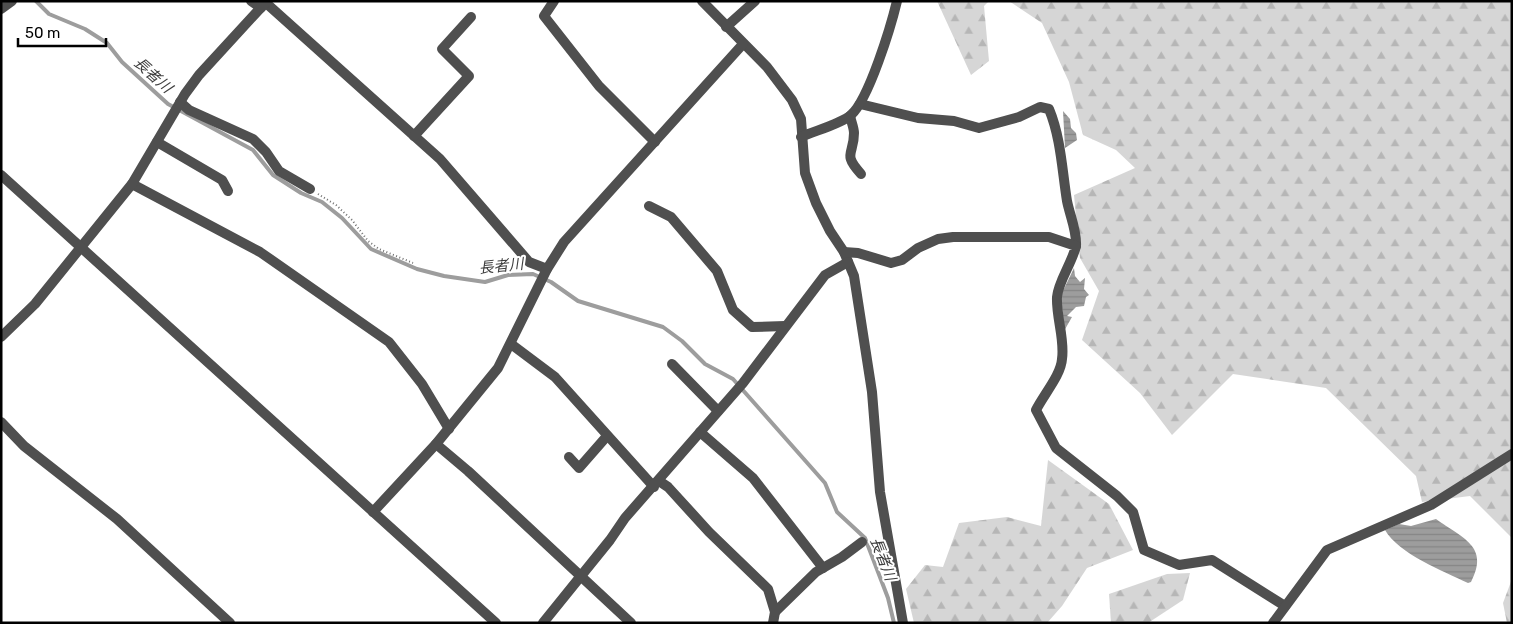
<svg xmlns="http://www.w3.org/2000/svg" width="1513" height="624" viewBox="0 0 1513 624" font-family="Rubik,'Noto Sans JP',sans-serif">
  <defs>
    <pattern id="forest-firs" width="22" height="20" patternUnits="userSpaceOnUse" patternTransform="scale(1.25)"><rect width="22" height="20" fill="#d6d6d6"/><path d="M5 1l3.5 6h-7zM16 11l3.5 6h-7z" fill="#b6b6b6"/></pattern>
    <pattern id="water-rules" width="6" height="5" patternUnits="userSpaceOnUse" patternTransform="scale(1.25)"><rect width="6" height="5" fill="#9d9d9d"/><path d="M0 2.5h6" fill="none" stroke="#858585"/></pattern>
  </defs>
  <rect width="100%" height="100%" fill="#fff"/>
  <g fill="url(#forest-firs)">
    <path d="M937 1H989L984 6 989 61 971 75Z"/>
    <path d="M1009 1H1512V538L1470 496 1422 502 1416 476 1326 388 1233 374 1172 435 1140 393 1082 340 1099 291 1080 258 1074 195 1135 168 1116 150 1083 135 1069 82 1042 23Z"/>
    <path d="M1048 460 1109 504 1133 550 1087 568 1062 606 1047 623H914L906 589 925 565 943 567 959 523 1007 517 1041 526Z"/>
    <path d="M1190 573 1183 600 1148 623H1111L1109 594 1167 574Z"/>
    <path d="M1512 579V623H1507L1503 603Z"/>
  </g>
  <g fill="url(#water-rules)">
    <path d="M1063 111 1070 119 1071 128 1076 133 1077 140 1065 148Z"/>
    <path d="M1074 268 1075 276 1080 282 1085 278 1084 289 1089 295 1086 297 1084 306 1076 307 1067 316 1072 317 1064 331 1061 295Z"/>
    <path d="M1436 519C1462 538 1490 546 1471 582L1468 583C1443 571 1399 554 1385 530L1399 524 1411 526Z"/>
  </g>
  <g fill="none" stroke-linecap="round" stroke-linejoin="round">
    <path stroke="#9d9d9d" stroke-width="4" d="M36 1 49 14 85 29 107 43 122 62 168 104 253 150 273 175 301 193 322 202 342 218 371 249 417 269 444 276 485 282 508 275 533 274 551 282 578 301 663 327 682 341 705 364 733 379 825 483 837 512 865 538 888 598 894 623"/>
    <path stroke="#717171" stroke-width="2" stroke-dasharray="1 2.5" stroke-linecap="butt" d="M318 194 336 205 352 220 368 241 379 249 413 263"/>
    <g stroke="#4f4f4f" stroke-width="10">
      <path d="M251 1 261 8"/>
      <path d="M554 1 544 16 599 86 655 142"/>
      <path d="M702 1 767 67 792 100 801 119 805 173 816 203 830 231 844 252 854 276 872 392 880 492 903 623"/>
      <path d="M266 3 440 159 529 262 547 269"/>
      <path d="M1 9 12 1"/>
      <path d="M726 27 755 1"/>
      <path d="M180 102 189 110 253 139 266 152 279 171 310 189"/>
      <path d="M860 104 918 118 954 121 979 128 1019 117 1040 107 1049 109C1061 138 1062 170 1067 201 1070 216 1077 231 1076 246"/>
      <path d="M850 116C851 121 854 128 854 133 854 155 842 153 861 174"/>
      <path d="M414 136 469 76 442 49 471 17"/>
      <path d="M801 137C814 131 841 124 851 115 869 99 891 26 897 1"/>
      <path d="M157 142 222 180 228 191"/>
      <path d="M132 184 260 252 389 342 422 384 449 429"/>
      <path d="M649 206 671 217 717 271 733 310 752 327 785 326"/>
      <path d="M844 252 858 253 891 263 902 260 918 248 938 239 953 237H1049L1076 246C1072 263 1058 282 1057 297 1056 317 1065 339 1062 359 1061 375 1044 394 1036 410L1056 448 1117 496 1133 512 1144 550 1179 565 1212 560 1285 606"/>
      <path d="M1 337 35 304 132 184 185 94 199 75 267 1"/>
      <path d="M511 344 555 377 654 487"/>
      <path d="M672 364 718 411"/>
      <path d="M1 422 24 446 117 519 230 623"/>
      <path d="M700 432 753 478 823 568"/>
      <path d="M436 444 468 471 631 623"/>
      <path d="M569 457 579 468 607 436"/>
      <path d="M659 481 668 487 709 532 768 589 775 612 773 623"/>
      <path d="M373 512 436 444 498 368 547 269 564 242 743 44"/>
      <path d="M775 612 816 572 842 557 862 542"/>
      <path d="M543 623 610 540 625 518 743 383 825 275 848 262"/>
      <path d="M1273 623 1327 550 1431 505 1512 454"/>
    </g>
    <path stroke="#4f4f4f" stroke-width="10" d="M1 175 496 623"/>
  </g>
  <g text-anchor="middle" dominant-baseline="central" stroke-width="4" stroke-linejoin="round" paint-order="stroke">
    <g font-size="15" font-style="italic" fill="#3e3e3e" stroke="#fff">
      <text transform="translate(153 75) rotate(42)">長者川</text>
      <text transform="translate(501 266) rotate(-6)">長者川</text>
      <text transform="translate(883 559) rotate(69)">長者川</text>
    </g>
  </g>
  <rect width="1513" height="624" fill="none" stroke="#000000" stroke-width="5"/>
  <path d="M18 38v8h88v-8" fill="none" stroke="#000000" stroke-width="2.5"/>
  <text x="25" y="38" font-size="15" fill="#000000" stroke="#ffffff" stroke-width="4" paint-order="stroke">50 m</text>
</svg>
